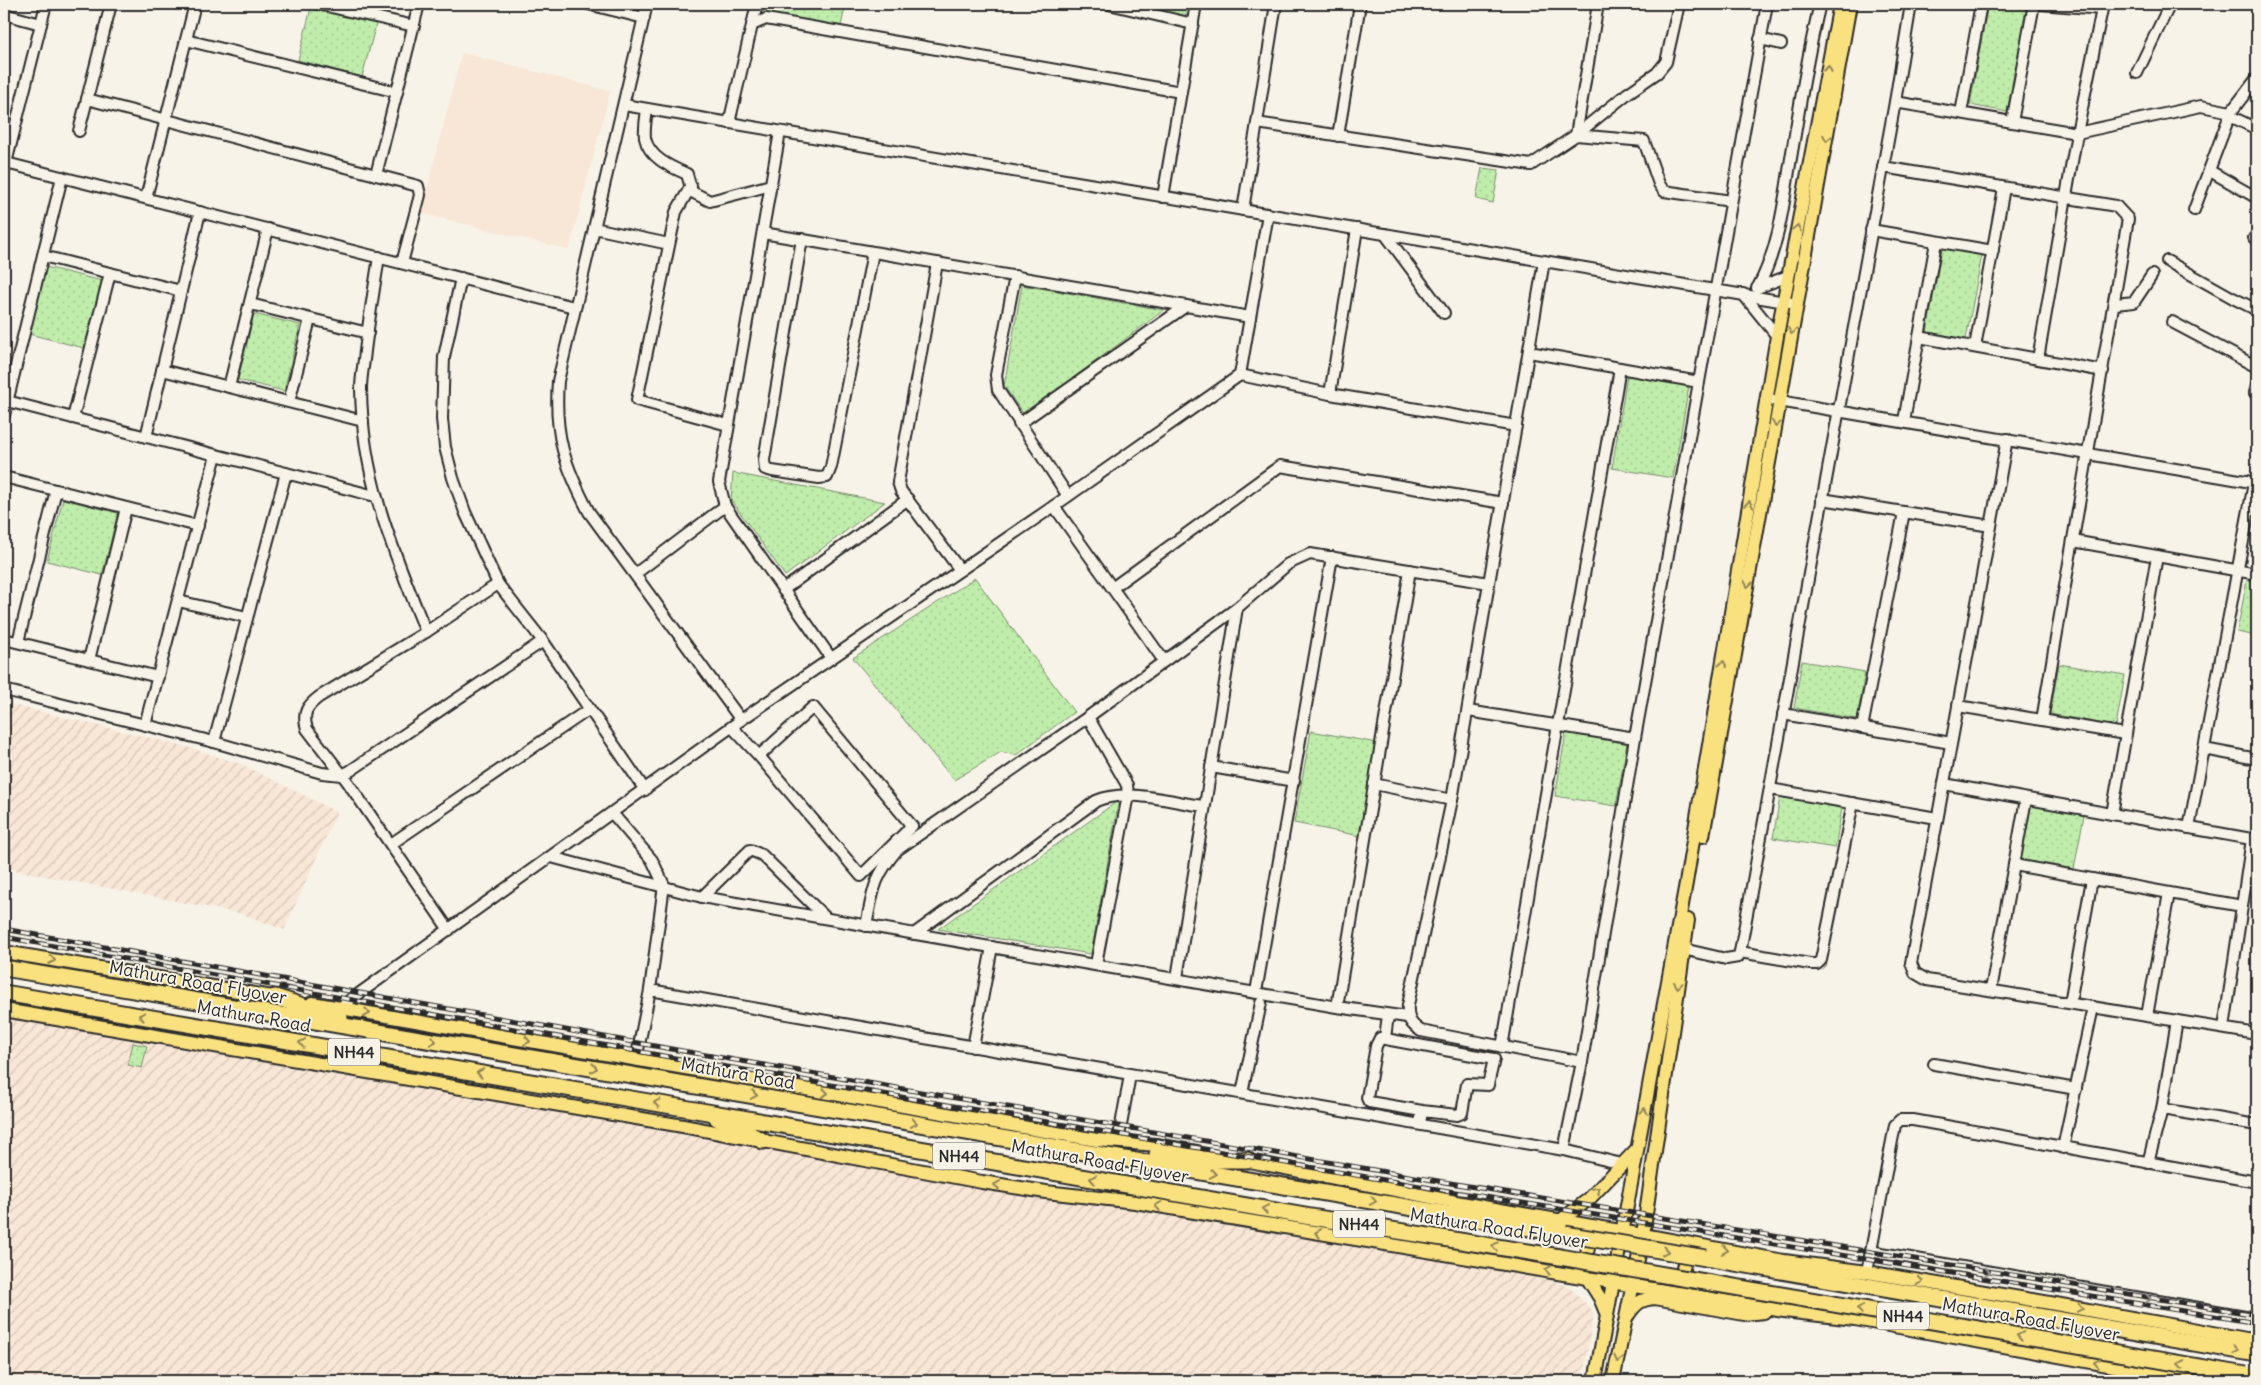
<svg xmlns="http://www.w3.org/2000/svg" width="2261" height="1385" viewBox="0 0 2261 1385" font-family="Delius,sans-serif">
  <defs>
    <pattern id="industrial-furrows" width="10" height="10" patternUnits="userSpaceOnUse" patternTransform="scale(1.25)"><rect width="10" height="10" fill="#f8e6d6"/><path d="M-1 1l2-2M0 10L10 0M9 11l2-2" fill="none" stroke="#d5c5b8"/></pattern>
    <pattern id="green-dots" width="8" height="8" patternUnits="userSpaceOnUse" patternTransform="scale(1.25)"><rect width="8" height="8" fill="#c0edab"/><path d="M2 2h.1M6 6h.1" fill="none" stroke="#a5cb93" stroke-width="1.8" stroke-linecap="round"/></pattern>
  </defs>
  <rect width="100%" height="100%" fill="#f7f3e8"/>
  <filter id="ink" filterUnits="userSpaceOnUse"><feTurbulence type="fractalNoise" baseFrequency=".02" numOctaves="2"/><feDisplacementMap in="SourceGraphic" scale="10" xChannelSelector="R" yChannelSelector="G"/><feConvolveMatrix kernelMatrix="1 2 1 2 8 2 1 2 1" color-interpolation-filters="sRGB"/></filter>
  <g filter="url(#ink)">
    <path fill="#f8e6d6" d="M462 53 610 91 569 250 421 213Z"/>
    <g fill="url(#industrial-furrows)">
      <path d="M4 703 184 746 241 764 337 812 284 930 243 914 4 868Z"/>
      <path d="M4 1007 1537 1273 1569 1287 1594 1312 1582 1381H4Z"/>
    </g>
    <g fill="url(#green-dots)" stroke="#768c6b">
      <path d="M766 4H846L840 30 762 18Z"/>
      <path d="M1129 4H1188L1185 17Z"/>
      <path d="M1988 4 2026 9 2007 112 1970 105Z"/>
      <path d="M311 8 376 24 362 77 298 60Z"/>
      <path d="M1482 168 1499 170 1493 203 1476 199Z"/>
      <path d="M1942 248 1982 255 1966 339 1927 332Z"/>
      <path d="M46 267 102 281 84 348 29 334Z"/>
      <path d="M1022 285 1164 310 1024 415 1004 386Z"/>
      <path d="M254 314 300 325 284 391 238 380Z"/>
      <path d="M1627 375 1689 386 1673 478 1612 468Z"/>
      <path d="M733 473 885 502 785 576 731 500Z"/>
      <path d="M63 499 118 513 102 575 47 561Z"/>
      <path d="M975 578 1074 712 1016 755 1001 752 954 780 853 658Z"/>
      <path d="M2247 580 2257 582V636L2237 632Z"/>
      <path d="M1802 661 1865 672 1857 719 1794 708Z"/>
      <path d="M2059 664 2125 675 2116 726 2050 714Z"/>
      <path d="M1311 731 1377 743 1360 836 1294 823Z"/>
      <path d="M1566 733 1627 743 1616 806 1555 796Z"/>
      <path d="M1780 797 1842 808 1835 848 1773 838Z"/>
      <path d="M1119 800 1091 954 938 929Z"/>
      <path d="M2030 805 2084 815 2074 869 2020 859Z"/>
      <path d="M133 1043 147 1046 142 1068 128 1065Z"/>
    </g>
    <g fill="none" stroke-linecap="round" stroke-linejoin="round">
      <defs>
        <g id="minor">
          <path d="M318 4 414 26"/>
          <path d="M588 4 644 18"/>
          <path d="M647 4 558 381C554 435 564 464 589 512L741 720"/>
          <path d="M1109 4 1193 24"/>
          <path d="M1598 4 1576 135 1644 141 1659 184 1664 191 1731 201"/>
          <path d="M4 14 41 24"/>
          <path d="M752 25 766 19 1181 92"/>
          <path d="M1760 39 1781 44"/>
          <path d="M186 40 397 92"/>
          <path d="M2137 73 2170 4"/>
          <path d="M87 99 418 186 420 195 402 263"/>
          <path d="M1895 102 2077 133 2201 106 2231 112"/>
          <path d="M624 105 1797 304"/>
          <path d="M647 109C646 118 644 129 645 138 649 158 671 167 687 174L692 192 710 201 771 185"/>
          <path d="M1961 113 1981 4"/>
          <path d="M2230 116 2257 129"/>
          <path d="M2012 122 2034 4"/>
          <path d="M729 123 757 4"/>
          <path d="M1257 123 1531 165 1576 135 1628 93 1657 73 1666 62 1679 4"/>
          <path d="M79 131 111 4"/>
          <path d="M780 132 719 482 725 506 831 658"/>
          <path d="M1338 136 1360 4"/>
          <path d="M6 163 574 307"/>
          <path d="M1883 167 2116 206 2128 219 2042 720"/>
          <path d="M4 171 46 4"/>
          <path d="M2210 171 2257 198"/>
          <path d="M376 175 419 4"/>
          <path d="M691 186 676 212 637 400 728 425"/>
          <path d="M1163 197 1196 4"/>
          <path d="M146 198 195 4"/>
          <path d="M1243 210 1276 4"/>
          <path d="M2194 210 2231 112 2257 78"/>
          <path d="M594 228 669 244"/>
          <path d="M1871 230 1993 251"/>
          <path d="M763 233 1250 317"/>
          <path d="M1385 234 1444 313"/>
          <path d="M2254 238 2257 240"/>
          <path d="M802 239 764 460 765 469 772 471 819 478 827 477 831 467 873 252"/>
          <path d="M43 256 181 291"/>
          <path d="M379 257C374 289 369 319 365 351 364 363 361 376 361 389 362 479 393 550 426 632"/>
          <path d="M1544 261 1452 800 1408 1005C1407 1018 1410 1024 1421 1031L1582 1062"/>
          <path d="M2167 261 2233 298 2257 310"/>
          <path d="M937 263 898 482 901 491 960 570"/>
          <path d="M1015 276 996 375 998 390 1068 496"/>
          <path d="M461 278 444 357 442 419 445 447 453 478 465 512 498 584 543 641 645 790"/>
          <path d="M1758 287C1779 248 1784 202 1791 158 1800 106 1807 55 1820 4"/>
          <path d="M1757 288 1788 276"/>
          <path d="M1743 294 1777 336"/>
          <path d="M250 304 368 333"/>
          <path d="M2115 304 2134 302 2152 275"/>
          <path d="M2172 322 2257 367"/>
          <path d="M1919 337 2103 371"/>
          <path d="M1975 347 2004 188"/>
          <path d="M1529 352 1699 382"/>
          <path d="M2038 359 2077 133 2102 9 2040 4"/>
          <path d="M162 370 363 421"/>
          <path d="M1240 375 1330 394 1516 426"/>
          <path d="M2257 384 2255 393 2257 395"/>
          <path d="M229 387 268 229"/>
          <path d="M1330 394 1357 229"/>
          <path d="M1773 400 2257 483"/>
          <path d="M7 401 375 496"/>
          <path d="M289 402 310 319"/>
          <path d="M4 415 62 177"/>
          <path d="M73 418 110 273"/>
          <path d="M1904 421 1936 242"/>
          <path d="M1019 424 1186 306"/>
          <path d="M146 437 200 212"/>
          <path d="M2007 439 1911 963 1915 973 1927 980 2257 1034"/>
          <path d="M4 477 198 526"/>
          <path d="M1822 499 1991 526"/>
          <path d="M1054 506 1164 661"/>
          <path d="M2073 541 2257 574"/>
          <path d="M635 574 725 506"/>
          <path d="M1112 588 1280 466 1503 503"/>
          <path d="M783 590 908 499"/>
          <path d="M178 601 247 617"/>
          <path d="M4 639 158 677"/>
          <path d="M18 642 56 490"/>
          <path d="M89 660 126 508"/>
          <path d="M4 690 214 742 322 773 342 775 350 771 543 641"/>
          <path d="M1958 706 2125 734"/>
          <path d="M1468 711 1635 738"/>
          <path d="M1783 714 1951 743"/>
          <path d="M1088 717 1127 785 1128 795 1096 964"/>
          <path d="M145 725 216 455"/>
          <path d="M732 727 759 756 861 876 912 826 813 707 759 756"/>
          <path d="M1862 728 1904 512"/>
          <path d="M214 742 286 473"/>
          <path d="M2204 749 2257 759"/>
          <path d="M1211 767 1294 781"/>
          <path d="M1374 784 1452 800"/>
          <path d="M1944 784 2257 840"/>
          <path d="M1770 789 1937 818"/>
          <path d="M612 813 652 860 664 885 650 990 636 1060"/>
          <path d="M2112 814 2157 556"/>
          <path d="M2189 828 2254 483"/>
          <path d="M391 844 588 710"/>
          <path d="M551 857 702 897 1337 1007 1407 1017"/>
          <path d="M2014 865 2242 906"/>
          <path d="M702 897 750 850 762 855 825 917"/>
          <path d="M866 926C873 892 873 878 897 850L1088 717 1237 608 1288 564 1310 554 1489 583"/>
          <path d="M449 930 347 781 307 729C302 713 307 706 319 697L426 632 498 584"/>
          <path d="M914 934 1096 801C1127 788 1171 802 1204 806"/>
          <path d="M1683 949 1726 959 1738 957 1740 952 1895 102 1911 4"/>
          <path d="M1740 952 1810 964H1817L1821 960 1853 803"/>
          <path d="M1177 978 1237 608"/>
          <path d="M650 990 1564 1150 1622 1164"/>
          <path d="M1991 990 2026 799"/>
          <path d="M1256 992 1332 557"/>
          <path d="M2070 1003 2092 879"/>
          <path d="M1337 1007 1410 570"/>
          <path d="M339 1008 741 720 1054 506 1240 375 1268 214"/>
          <path d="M2147 1016 2169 893"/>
          <path d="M2177 1021 2162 1109 2257 1125"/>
          <path d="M2224 1028 2252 839"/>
          <path d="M1385 1038 1388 1015"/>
          <path d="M973 1047 992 947"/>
          <path d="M1502 1047 1620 368"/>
          <path d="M1934 1064 2076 1089"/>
          <path d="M1242 1093 1261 1003"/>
          <path d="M1420 1124 1422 1111 1457 1115 1462 1113 1467 1084 1488 1085 1494 1059 1380 1038 1376 1046 1367 1098 1369 1102 1422 1111"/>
          <path d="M1118 1142 1130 1075"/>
          <path d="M2063 1148 2093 1007"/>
          <path d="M1564 1150 1582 1062 1635 738 1767 4"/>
          <path d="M2148 1163 2162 1109"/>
          <path d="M1870 1251 2257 1318"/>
          <path d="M1867 1272 1895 1125 1900 1120H1913L2257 1182"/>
        </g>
        <g id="major">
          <path d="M1703 836 1850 4"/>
          <path d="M4 952 285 999"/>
          <path d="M312 1003 1097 1140 1156 1145 1197 1152"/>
          <path d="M4 1010 683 1126 982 1182 1046 1192 1135 1202 1784 1311 1855 1319 2196 1381"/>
          <path d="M1239 1159 1461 1203 1643 1235 1784 1261 1867 1272 2050 1303 2257 1341"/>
          <path d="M1560 1221 1589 1199 1637 1149"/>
          <path d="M1580 1269C1587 1256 1592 1243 1585 1229"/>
          <path d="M1586 1276 1600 1298 1607 1315"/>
          <path d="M1685 1286C1680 1275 1683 1258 1692 1249"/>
          <path d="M1628 1315C1636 1303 1641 1299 1655 1298L1744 1314 1764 1312"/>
          <path d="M1595 1381 1686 883 1777 336 1840 4"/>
          <path d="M1613 1381 1643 1235 1688 920"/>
        </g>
        <g id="highway">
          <path d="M4 968 1565 1234"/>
          <path d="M4 993 684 1108 1305 1216 1560 1257"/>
          <path d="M275 997 340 1018"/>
          <path d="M717 1118 763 1141"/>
          <path d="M1157 1154 1212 1160H1247"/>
          <path d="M1706 1258 2257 1354"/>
        </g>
      </defs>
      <use href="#minor" stroke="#2b2b2b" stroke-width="14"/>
      <use href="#major" stroke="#2b2b2b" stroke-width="16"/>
      <use href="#highway" stroke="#2b2b2b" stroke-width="19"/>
      <use href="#minor" stroke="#f7f3e8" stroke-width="10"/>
      <use href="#major" stroke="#fae180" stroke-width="12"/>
      <use href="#highway" stroke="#fae180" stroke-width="15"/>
      <defs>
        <g id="rail">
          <path d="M4 929 677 1050 1444 1182 2257 1315"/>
          <path d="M4 937 675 1058 1443 1190 2257 1323"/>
        </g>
      </defs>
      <use href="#rail" stroke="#2b2b2b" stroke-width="5"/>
      <use href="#rail" stroke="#f7f3e8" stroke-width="3" stroke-dasharray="9" stroke-linecap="butt"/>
      <defs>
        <g id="highway-bridge">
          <path d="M1565 1234 1706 1258"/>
          <path d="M1560 1257 2246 1375"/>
        </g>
      </defs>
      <use href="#highway-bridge" stroke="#2b2b2b" stroke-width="19" stroke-linecap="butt"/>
      <use href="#highway-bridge" stroke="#fae180" stroke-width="15"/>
    </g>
    <defs><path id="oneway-chevron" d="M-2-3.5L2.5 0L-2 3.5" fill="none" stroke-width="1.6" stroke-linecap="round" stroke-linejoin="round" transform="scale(1.25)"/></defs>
    <g stroke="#928656">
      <use href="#oneway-chevron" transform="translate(1828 69) rotate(-79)"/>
      <use href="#oneway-chevron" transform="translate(1827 138) rotate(100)"/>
      <use href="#oneway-chevron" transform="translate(1797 228) rotate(-79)"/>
      <use href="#oneway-chevron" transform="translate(1792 331) rotate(100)"/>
      <use href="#oneway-chevron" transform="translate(1776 424) rotate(100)"/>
      <use href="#oneway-chevron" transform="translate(1749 504) rotate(-81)"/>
      <use href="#oneway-chevron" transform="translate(1748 584) rotate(100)"/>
      <use href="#oneway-chevron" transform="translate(1723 664) rotate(-80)"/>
      <use href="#oneway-chevron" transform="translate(52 960) rotate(10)"/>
      <use href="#oneway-chevron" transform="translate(1678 985) rotate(98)"/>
      <use href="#oneway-chevron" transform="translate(367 1013) rotate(10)"/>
      <use href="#oneway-chevron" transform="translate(142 1016) rotate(-170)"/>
      <use href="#oneway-chevron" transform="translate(433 1041) rotate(10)"/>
      <use href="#oneway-chevron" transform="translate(527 1041) rotate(10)"/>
      <use href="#oneway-chevron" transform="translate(302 1043) rotate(-170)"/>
      <use href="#oneway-chevron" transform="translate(594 1068) rotate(10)"/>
      <use href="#oneway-chevron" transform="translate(480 1073) rotate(-170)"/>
      <use href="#oneway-chevron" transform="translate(825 1093) rotate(10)"/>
      <use href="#oneway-chevron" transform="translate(754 1095) rotate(10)"/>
      <use href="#oneway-chevron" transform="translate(657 1103) rotate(-170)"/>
      <use href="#oneway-chevron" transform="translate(1644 1111) rotate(-80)"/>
      <use href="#oneway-chevron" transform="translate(914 1123) rotate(10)"/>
      <use href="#oneway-chevron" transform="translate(1213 1174) rotate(10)"/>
      <use href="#oneway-chevron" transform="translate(1093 1179) rotate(-170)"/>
      <use href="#oneway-chevron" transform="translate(997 1185) rotate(-171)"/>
      <use href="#oneway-chevron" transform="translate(1597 1190) rotate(-46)"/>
      <use href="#oneway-chevron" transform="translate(1373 1201) rotate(10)"/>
      <use href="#oneway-chevron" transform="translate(1158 1206) rotate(-170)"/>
      <use href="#oneway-chevron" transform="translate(1265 1209) rotate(-170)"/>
      <use href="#oneway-chevron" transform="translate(1318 1233) rotate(-171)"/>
      <use href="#oneway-chevron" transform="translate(1495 1246) rotate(-171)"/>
      <use href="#oneway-chevron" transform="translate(1725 1250) rotate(10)"/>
      <use href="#oneway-chevron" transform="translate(1665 1251) rotate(10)"/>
      <use href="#oneway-chevron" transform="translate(1548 1270) rotate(-170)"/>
      <use href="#oneway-chevron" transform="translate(1920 1281) rotate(10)"/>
      <use href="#oneway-chevron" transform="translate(2080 1308) rotate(11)"/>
      <use href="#oneway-chevron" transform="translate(1860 1309) rotate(-170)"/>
      <use href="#oneway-chevron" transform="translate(2020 1336) rotate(-170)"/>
      <use href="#oneway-chevron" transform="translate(2236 1350) rotate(10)"/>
      <use href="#oneway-chevron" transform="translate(1618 1359) rotate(103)"/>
      <use href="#oneway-chevron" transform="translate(2097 1363) rotate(-170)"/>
      <use href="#oneway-chevron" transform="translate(2181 1364) rotate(-170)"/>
    </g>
    <g stroke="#918f8a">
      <use href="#oneway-chevron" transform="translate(1987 1272) rotate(10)"/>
      <use href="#oneway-chevron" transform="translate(2148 1299) rotate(10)"/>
    </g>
  </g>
  <g text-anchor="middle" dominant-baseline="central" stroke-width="4" stroke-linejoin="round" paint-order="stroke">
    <g fill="#f7f3e8" stroke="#686764" stroke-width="1">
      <rect x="328" y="1038.5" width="52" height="27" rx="4"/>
      <rect x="933" y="1142.5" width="52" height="27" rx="4"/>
      <rect x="1333" y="1210.5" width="52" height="27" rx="4"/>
      <rect x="1877" y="1302.5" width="52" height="27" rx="4"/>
    </g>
    <g font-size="16" font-weight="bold" fill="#2b2b2b">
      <text x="354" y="1052">NH44</text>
      <text x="959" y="1156">NH44</text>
      <text x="1359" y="1224">NH44</text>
      <text x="1903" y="1316">NH44</text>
    </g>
    <g font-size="18" fill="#2b2b2b" stroke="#f7f3e8">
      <text transform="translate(198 982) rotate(10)">Mathura Road Flyover</text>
      <text transform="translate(254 1016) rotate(10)">Mathura Road</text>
      <text transform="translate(738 1073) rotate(10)">Mathura Road</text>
      <text transform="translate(1100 1161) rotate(10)">Mathura Road Flyover</text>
      <text transform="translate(1499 1228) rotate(9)">Mathura Road Flyover</text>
      <text transform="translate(2031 1319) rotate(10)">Mathura Road Flyover</text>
    </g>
  </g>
  <rect width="2261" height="1385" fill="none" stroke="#f7f3e8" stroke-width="20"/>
  <rect x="10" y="10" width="2241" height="1365" fill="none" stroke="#2b2b2b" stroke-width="2" filter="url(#ink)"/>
</svg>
